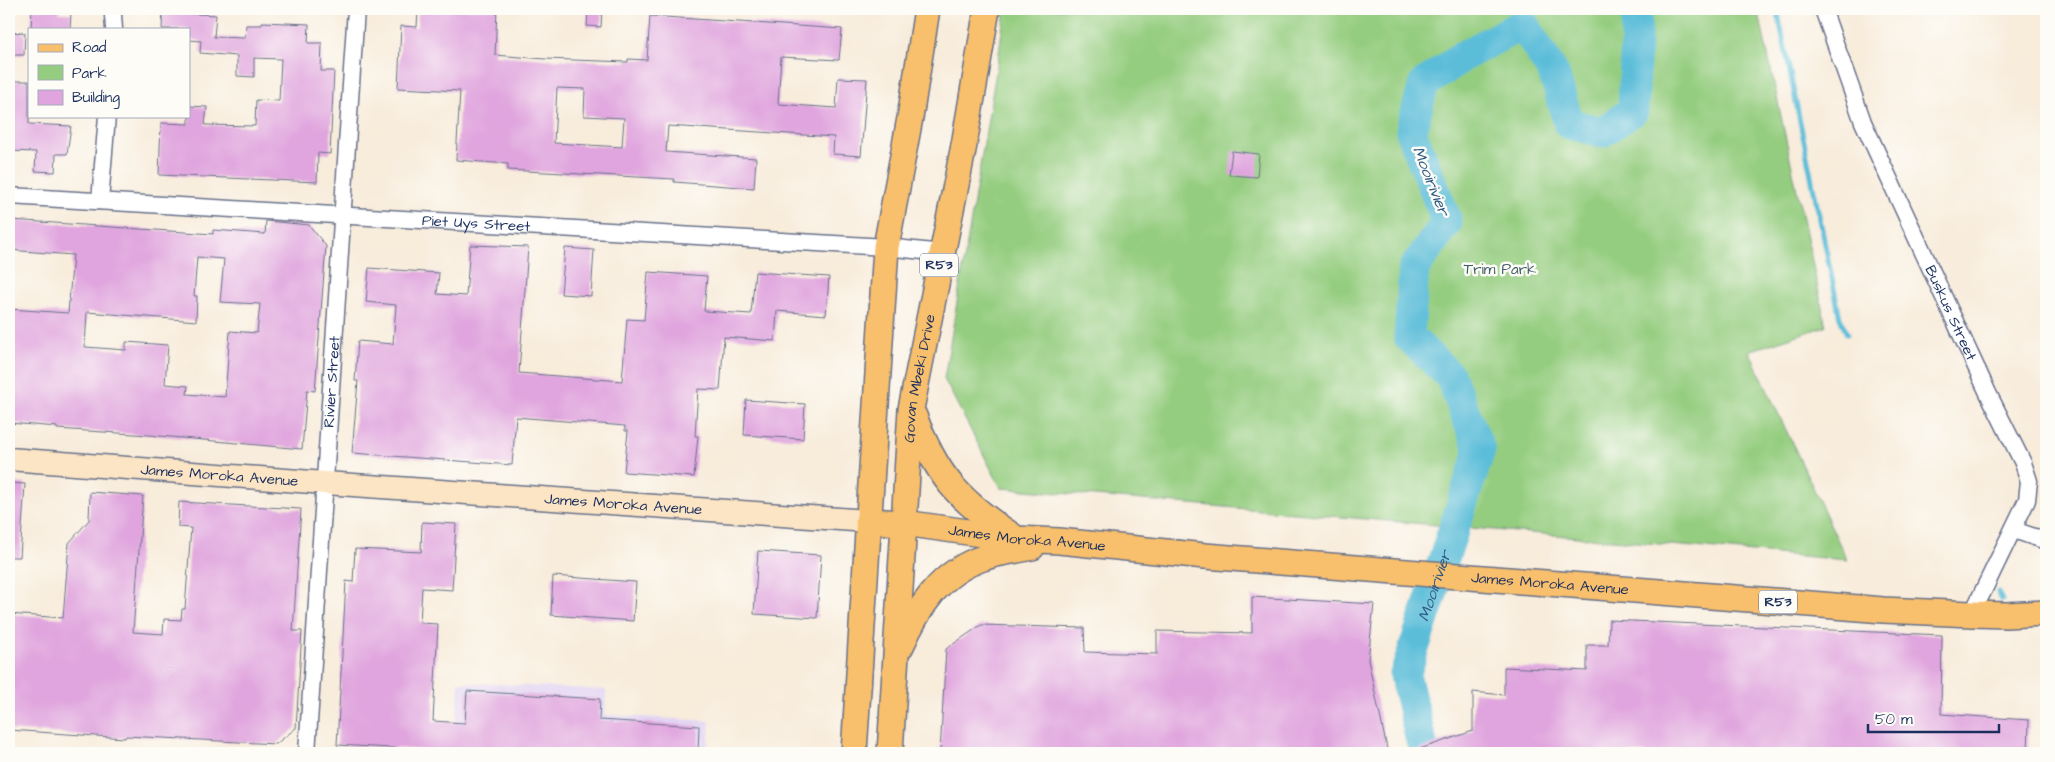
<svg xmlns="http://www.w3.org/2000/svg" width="2055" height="762" viewBox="0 0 2055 762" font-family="'Architects Daughter',sans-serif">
  <rect width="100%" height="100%" fill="#fdfcf7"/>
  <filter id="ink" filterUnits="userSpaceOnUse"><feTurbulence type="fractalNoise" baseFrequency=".02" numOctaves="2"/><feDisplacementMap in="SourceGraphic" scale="10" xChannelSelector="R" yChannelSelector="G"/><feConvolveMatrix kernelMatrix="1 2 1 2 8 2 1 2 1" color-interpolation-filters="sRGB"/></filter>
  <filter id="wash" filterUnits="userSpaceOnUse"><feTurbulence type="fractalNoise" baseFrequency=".0096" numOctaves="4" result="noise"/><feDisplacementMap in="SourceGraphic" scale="20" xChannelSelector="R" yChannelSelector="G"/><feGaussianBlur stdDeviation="1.12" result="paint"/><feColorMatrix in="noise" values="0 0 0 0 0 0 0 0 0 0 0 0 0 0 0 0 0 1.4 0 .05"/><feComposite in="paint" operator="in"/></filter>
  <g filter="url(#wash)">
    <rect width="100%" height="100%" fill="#f8ecdb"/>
    <path fill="#e2d4f3" d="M459 682 606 690 605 715 710 721 708 753H454Z"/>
    <path fill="#95cd80" stroke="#587e6f" d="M1005 9H1758L1826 326 1749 351 1847 560 1001 488 944 379 998 60Z"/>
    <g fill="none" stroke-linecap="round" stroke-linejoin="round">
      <g stroke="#5bbdd9" stroke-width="5">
        <path d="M1777 9 1840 318 1847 334"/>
        <path d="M1998 592 2002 600"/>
      </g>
      <path stroke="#5bbdd9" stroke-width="31" id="s1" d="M1424 753 1405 675 1480 450 1450 376 1409 337 1414 268 1447 222 1411 131 1424 84 1465 55 1523 24 1554 74 1569 124 1602 132 1633 111 1637 9"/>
    </g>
    <g id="blocks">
      <g fill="#e0a5de" fill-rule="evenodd">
        <path d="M32 9H60L59 13H71L70 29H31Z"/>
        <path d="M163 9H178V13L216 15 214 37 245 38 246 25H262V22L309 24 308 43H322L321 71H334L330 154 318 153 317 182 159 175 161 123 189 124V106L207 107 205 125 255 126 256 100 279 101 281 59 254 58V77L237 76V56L200 53 201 41 189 40V29H162Z"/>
        <path d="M418 9H497L495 55 545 59 628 62V59L647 60 650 16 842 29 839 60 781 57 778 104 836 108 838 78 867 79 861 156 833 154 834 137 668 126 666 152 756 158 754 188 674 182V179L508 170V164L456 160 460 91 398 88 401 26 417 27ZM557 88 585 89 584 116 624 118 622 147 554 143Z"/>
        <path d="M588 9H602L601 27 587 26Z"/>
        <path d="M9 32 25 33 24 55H9Z"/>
        <path d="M14 81H29V124L71 126 67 154H56L55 172 35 171 36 152 9 151V111H13Z"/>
        <path d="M1232 151 1259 154 1257 177 1229 175Z"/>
        <path d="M11 220 213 234V230L265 234 266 221 309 225 326 246 315 391 307 390 302 449 149 435 57 429V427L9 423V309L68 313 73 255 9 250ZM197 257 224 259 220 302 260 304 257 333 230 331 225 397 187 394 188 386 165 384 168 345 126 342V350L85 347 87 312 196 321 197 296H194Z"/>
        <path d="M470 245 528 247 519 373 622 381 627 319 644 320 648 272 707 276 704 311 751 314 755 272 829 277 826 315 777 311 775 341 724 337 720 390 698 389 695 436H698L694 477 624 472 628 431H625V426L516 417 512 465 352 453 358 381H355L358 341 393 344 396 305 366 302 369 268 439 273 437 294 466 296Z"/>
        <path d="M565 248 594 250 591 296 561 294Z"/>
        <path d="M746 400 805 404 803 439 744 435Z"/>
        <path d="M9 483 25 484 20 557H9Z"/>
        <path d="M90 492 143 496 133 632 163 634 164 619 181 620 182 609H185L191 528 178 527 179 502 301 509 293 631H302L296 728 276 744 126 736 125 738 9 730V614L63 618 69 543 89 520Z"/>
        <path d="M422 522 456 524 452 590 422 588 420 623 438 624 433 721 465 723 467 691 600 699 599 720 699 726 698 753H463V752L337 745 346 581 353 582 355 549 421 552Z"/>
        <path d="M758 551 821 555 817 618 754 614Z"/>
        <path d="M553 576 636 582 633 621 551 615Z"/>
        <path d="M1252 597 1374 604 1368 660 1388 753H940L946 649 981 625 1084 628 1085 652 1157 654V631L1252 633Z"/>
        <path d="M1609 620 1942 635 1941 714 2029 720 2028 753H1414V751L1473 731V692L1504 695V667L1587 671V645H1608Z"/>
      </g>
    </g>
  </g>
  <g filter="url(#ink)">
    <use href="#blocks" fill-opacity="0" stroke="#68718a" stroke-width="1"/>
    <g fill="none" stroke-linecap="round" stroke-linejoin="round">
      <defs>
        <g id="street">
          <path id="s2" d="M1823 9 1863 122 1988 393 2023 463 2029 481 2027 500 1972 614"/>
          <path d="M113 15 114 29"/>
          <path id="s3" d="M9 196 886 247 942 253"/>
          <path d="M100 201 107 116"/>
          <path d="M2014 530 2046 541"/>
          <path id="s4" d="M307 753 356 9"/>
        </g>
        <g id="secondary">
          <path id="s5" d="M9 459 325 483 868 521"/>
        </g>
        <g id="primary">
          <path d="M914 416C936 475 958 500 1011 535"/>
          <path id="s6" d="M868 521 904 523 1017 539 1059 541 1205 556 1761 600 1883 610 1972 614 2006 615 2046 613"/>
          <path d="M901 646C918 608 940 572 983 558 998 552 1016 551 1032 547"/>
          <path d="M854 753 886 247 910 118 927 9"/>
          <path id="s7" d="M890 753 911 409 964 145 987 9"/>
        </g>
      </defs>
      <use href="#street" stroke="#68718a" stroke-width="19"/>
      <use href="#secondary" stroke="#68718a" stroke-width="25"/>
      <use href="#primary" stroke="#68718a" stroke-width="28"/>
      <use href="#street" stroke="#fff" stroke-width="16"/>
      <use href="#secondary" stroke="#fce5c4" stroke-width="22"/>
      <use href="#primary" stroke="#f8bf6c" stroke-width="25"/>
    </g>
  </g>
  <g text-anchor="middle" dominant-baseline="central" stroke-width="5" stroke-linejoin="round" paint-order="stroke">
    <g fill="#fdfcf7" stroke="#5f6c8c" stroke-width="1">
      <rect x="920" y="253.5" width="38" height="23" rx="4"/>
      <rect x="1759" y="590.5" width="38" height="23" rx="4"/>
    </g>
    <g font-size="14" font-weight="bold" fill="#1b2f5e">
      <text x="939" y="265">R53</text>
      <text x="1778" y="602">R53</text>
    </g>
    <g font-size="15" fill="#1b2f5e" stroke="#fdfcf7">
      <text stroke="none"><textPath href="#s3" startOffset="468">Piet Uys Street</textPath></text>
      <text stroke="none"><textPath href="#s2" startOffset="330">Buskus Street</textPath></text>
      <text stroke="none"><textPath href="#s7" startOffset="376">Govan Mbeki Drive</textPath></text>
      <text stroke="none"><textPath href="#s4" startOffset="372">Rivier Street</textPath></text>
      <text stroke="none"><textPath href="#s5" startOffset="211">James Moroka Avenue</textPath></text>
      <text stroke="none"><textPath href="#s5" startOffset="616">James Moroka Avenue</textPath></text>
      <text stroke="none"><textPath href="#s6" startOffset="160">James Moroka Avenue</textPath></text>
      <text stroke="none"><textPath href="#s6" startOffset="685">James Moroka Avenue</textPath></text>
    </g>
    <g font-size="15" fill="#405e68" stroke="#fdfcf7">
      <text x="1500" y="269">Trim Park</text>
    </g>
    <g font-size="16" font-style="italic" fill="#2e5a83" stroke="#fdfcf7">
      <text transform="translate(1431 181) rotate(68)">Mooirivier</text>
      <text stroke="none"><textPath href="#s1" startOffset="174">Mooirivier</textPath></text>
    </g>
  </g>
  <rect width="2055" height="762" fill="none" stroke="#fdfcf7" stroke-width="30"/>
  <rect x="28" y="28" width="162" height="90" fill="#fdfcf7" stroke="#a3aaba"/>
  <rect x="38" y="44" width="25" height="8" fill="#f8bf6c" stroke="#a3aaba"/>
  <text x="72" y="52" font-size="15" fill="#1b2f5e">Road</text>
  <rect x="38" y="65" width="25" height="15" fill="#95cd80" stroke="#a3aaba"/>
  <text x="72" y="78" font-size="15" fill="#1b2f5e">Park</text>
  <rect x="38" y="90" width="25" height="15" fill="#e0a5de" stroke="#a3aaba"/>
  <text x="72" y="102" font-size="15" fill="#1b2f5e">Building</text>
  <path d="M1868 724v8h131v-8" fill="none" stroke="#1b2f5e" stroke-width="2.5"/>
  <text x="1875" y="724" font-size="15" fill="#1b2f5e" stroke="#fdfcf7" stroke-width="4" paint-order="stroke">50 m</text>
</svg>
